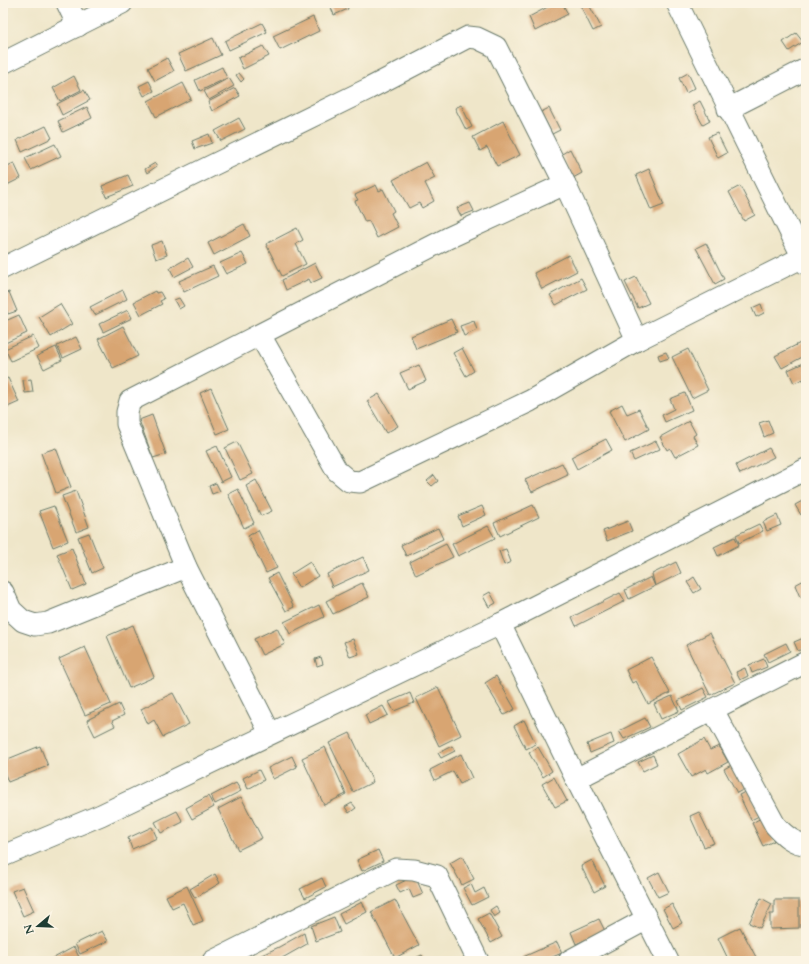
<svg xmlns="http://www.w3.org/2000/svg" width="809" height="964" viewBox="0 0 809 964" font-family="Cardo,serif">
  <rect width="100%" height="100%" fill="#fcf5e5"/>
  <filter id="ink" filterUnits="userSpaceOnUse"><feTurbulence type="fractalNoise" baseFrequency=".025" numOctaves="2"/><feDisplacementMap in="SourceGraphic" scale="8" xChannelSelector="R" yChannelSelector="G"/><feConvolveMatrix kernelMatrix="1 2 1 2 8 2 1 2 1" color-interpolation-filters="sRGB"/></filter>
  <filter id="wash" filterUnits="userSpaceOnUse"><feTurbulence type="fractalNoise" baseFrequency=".012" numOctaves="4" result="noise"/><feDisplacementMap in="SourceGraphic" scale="16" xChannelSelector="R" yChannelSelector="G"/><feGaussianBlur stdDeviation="0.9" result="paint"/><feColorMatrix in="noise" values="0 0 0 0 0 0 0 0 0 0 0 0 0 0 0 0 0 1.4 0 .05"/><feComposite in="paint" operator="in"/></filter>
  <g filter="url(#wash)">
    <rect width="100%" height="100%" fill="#efe6c9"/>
    <g id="blocks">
      <g fill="#d8a572">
        <path d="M335 3H346L348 9 334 15 330 5Z"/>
        <path d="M555 3H562L568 14 535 31 529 17Z"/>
        <path d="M579 3H588L601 27 593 31Z"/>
        <path d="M313 17 319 31 280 50 273 36Z"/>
        <path d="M262 23 267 32 229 50 225 41Z"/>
        <path d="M796 33 803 42 789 51 783 42Z"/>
        <path d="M213 38 221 55 186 71 178 54Z"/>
        <path d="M263 46 269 56 243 69 238 58Z"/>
        <path d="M167 58 174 71 155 81 148 68Z"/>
        <path d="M222 67 227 78 200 91 195 80Z"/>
        <path d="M239 73 244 79 241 82 236 75Z"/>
        <path d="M688 73 695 88 686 93 679 78Z"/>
        <path d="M74 76 81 90 60 101 53 88Z"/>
        <path d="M229 78 234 86 209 100 204 91Z"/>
        <path d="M149 81 154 91 144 96 139 86Z"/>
        <path d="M183 83 191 99 156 117 148 101Z"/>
        <path d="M235 88 240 96 212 111 208 102Z"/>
        <path d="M84 90 90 100 62 115 57 104Z"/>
        <path d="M700 101 710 121 703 125 692 105Z"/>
        <path d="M461 105 472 127 466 130 455 108Z"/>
        <path d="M87 107 92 118 63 132 58 121Z"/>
        <path d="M549 108 560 130 552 134 541 112Z"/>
        <path d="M239 118 245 129 221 141 215 131Z"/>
        <path d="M503 121 520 155 497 166 487 147 480 151 473 137Z"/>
        <path d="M46 126 52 138 22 152 17 140Z"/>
        <path d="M717 133 727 153 718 158 708 137Z"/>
        <path d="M209 134 212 143 195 149 192 141Z"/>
        <path d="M55 144 61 156 31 170 25 158Z"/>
        <path d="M570 149 582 173 573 178 562 154Z"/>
        <path d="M426 162 435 178 425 183 434 201 422 208 419 203 409 208 393 180Z"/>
        <path d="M14 163 21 178 3 187V168Z"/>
        <path d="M155 163 157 166 147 173 145 169Z"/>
        <path d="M649 169 664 205 651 210 636 175Z"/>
        <path d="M128 175 133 186 106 197 102 186Z"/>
        <path d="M376 185 379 191 383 189 394 211 391 213 398 227 377 238 369 221 365 222 355 201 358 200 355 195Z"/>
        <path d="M740 186 755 215 744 221 729 192Z"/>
        <path d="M470 203 474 211 461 216 457 208Z"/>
        <path d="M244 224 250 236 214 255 208 243Z"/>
        <path d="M297 228 303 240 296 244 306 264 282 276 266 244Z"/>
        <path d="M162 241 167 255 156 259 151 245Z"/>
        <path d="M706 243 724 279 715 284 696 248Z"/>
        <path d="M242 253 248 264 226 274 220 263Z"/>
        <path d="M569 255 577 271 542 289 534 273Z"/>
        <path d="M188 258 193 267 174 277 170 268Z"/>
        <path d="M315 263 322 278 311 283 309 279 286 290 282 280Z"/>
        <path d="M213 266 218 276 184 292 179 281Z"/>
        <path d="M636 277 649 303 638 308 625 282Z"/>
        <path d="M581 278 587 289 556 305 550 295Z"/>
        <path d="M123 290 127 299 95 315 90 307Z"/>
        <path d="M155 291 156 293 160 292 164 299 160 301 162 304 141 315 134 302Z"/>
        <path d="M9 292 17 311 8 314 3 302V294Z"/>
        <path d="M179 298 184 306 179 309 174 300Z"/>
        <path d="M60 304 72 324 51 337 39 317Z"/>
        <path d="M761 304 764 313 756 317 752 308Z"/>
        <path d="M128 310 132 318 103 332 99 324Z"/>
        <path d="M19 315 27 333 3 344V322Z"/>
        <path d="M451 319 457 332 416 349 411 336Z"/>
        <path d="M474 321 477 330 464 336 460 326Z"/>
        <path d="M123 326 138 356 113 368 98 339Z"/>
        <path d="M33 336 39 348 11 361 5 349Z"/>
        <path d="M76 337 82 349 63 358 57 346Z"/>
        <path d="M806 340V355L782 368 775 356Z"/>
        <path d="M56 347 62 360 44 369 37 356Z"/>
        <path d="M462 348 474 371 466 376 453 353Z"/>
        <path d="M688 349 708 390 692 398 672 357Z"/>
        <path d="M666 352 669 358 660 361 658 355Z"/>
        <path d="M806 362V378L794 383 788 370Z"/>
        <path d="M419 365 426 381 408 389 400 373Z"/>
        <path d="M8 378 19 402 3 409V380Z"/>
        <path d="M31 379 33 392 25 393 23 380Z"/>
        <path d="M211 388 229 429 217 434 200 393Z"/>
        <path d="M685 393 692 410 665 422 662 415 674 409 670 399Z"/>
        <path d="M379 394 398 426 386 433 367 401Z"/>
        <path d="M622 404 627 414 639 409 649 429 625 442 609 411Z"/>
        <path d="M152 415 166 454 153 458 139 420Z"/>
        <path d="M768 420 773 433 764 437 759 423Z"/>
        <path d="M689 421 696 434 693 436 698 445 675 457 670 448 667 450 660 437Z"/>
        <path d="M606 439 612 450 577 469 571 457Z"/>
        <path d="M656 441 660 449 634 461 630 453Z"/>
        <path d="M237 442 253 474 240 480 225 448Z"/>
        <path d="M217 446 231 477 221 482 206 451Z"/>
        <path d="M56 448 71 487 56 493 41 453Z"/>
        <path d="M769 448 774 457 740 474 736 465Z"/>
        <path d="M562 463 568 475 532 492 525 480Z"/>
        <path d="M434 475 438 481 432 486 427 481Z"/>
        <path d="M256 480 272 511 261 516 246 486Z"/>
        <path d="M216 483 220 491 212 494 209 486Z"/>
        <path d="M238 489 254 523 244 528 228 494Z"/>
        <path d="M76 491 89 527 76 532 62 496Z"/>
        <path d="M806 499V512L801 515 795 505Z"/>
        <path d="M533 505 539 517 500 536 494 523Z"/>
        <path d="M54 506 68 541 53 547 39 511Z"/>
        <path d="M482 506 486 515 462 526 458 516Z"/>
        <path d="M777 515 781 525 767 531 763 522Z"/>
        <path d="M628 521 632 531 607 541 603 531Z"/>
        <path d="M759 524 763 531 739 543 736 535Z"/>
        <path d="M488 526 495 538 458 556 452 544Z"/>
        <path d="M438 528 443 539 406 556 401 545Z"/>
        <path d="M258 530 277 568 266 573 248 536Z"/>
        <path d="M89 533 103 568 92 573 78 537Z"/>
        <path d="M735 537 739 545 718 556 714 547Z"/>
        <path d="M446 544 453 557 416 575 410 562Z"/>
        <path d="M72 548 86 584 72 590 57 554Z"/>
        <path d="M506 549 511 562 504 565 499 551Z"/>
        <path d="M363 557 369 570 332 587 327 574Z"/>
        <path d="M310 562 318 576 299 588 291 574Z"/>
        <path d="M676 562 681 573 655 586 652 574Z"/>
        <path d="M277 573 294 607 286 611 268 578Z"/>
        <path d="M651 577 655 586 629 599 625 590Z"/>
        <path d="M694 577 701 589 694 593 687 582Z"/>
        <path d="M806 579V594L800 597 795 585Z"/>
        <path d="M362 583 369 597 333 614 326 601Z"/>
        <path d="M490 592 496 603 489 607 483 596Z"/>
        <path d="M620 593 625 601 576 626 572 617Z"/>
        <path d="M319 605 324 617 290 634 284 622Z"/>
        <path d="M133 625 154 677 129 688 107 636Z"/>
        <path d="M277 628 285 644 262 655 254 639Z"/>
        <path d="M710 633 735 683 710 695 686 645Z"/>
        <path d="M806 637V647L798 651 794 642Z"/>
        <path d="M353 639 359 654 350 657 344 642Z"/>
        <path d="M786 643 790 651 768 662 764 654Z"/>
        <path d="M85 647 111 704 85 715 59 659Z"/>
        <path d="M321 657 323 664 317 666 315 659Z"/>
        <path d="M651 657 670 693 648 704 636 681 632 683 626 670Z"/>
        <path d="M764 659 767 667 752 673 749 665Z"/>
        <path d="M745 668 748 676 740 680 736 672Z"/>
        <path d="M496 676 515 709 504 715 485 683Z"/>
        <path d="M438 687 461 735 439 746 416 698Z"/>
        <path d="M703 688 708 697 682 710 678 701Z"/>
        <path d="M173 693 189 724 163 737 154 720 148 724 141 709Z"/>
        <path d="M410 693 414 703 394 711 389 702Z"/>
        <path d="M672 696 679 711 661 719 654 704Z"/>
        <path d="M119 704 124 715 112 721 115 726 95 736 87 720Z"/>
        <path d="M383 706 388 715 369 724 365 715Z"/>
        <path d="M645 718 650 727 624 739 619 731Z"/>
        <path d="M524 720 536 744 526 749 514 726Z"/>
        <path d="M350 733 373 782 353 792 329 743Z"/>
        <path d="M611 734 614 743 590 753 587 744Z"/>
        <path d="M704 739 710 750 719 746 728 762 708 773 706 769 691 777 678 754Z"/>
        <path d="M40 746 48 766 8 782 3 769V761Z"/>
        <path d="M452 746 455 751 441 758 438 753Z"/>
        <path d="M325 747 346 794 324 805 302 758Z"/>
        <path d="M538 747 552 771 543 777 529 753Z"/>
        <path d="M461 754 472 778 460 784 453 771 435 780 430 770Z"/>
        <path d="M653 755 657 764 643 771 638 762Z"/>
        <path d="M292 756 297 767 273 779 268 768Z"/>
        <path d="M735 763 748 787 737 793 724 769Z"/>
        <path d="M259 770 264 780 248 789 243 778Z"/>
        <path d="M554 777 567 801 555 807 542 784Z"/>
        <path d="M236 783 241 791 215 804 211 796Z"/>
        <path d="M749 790 761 815 751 820 739 795Z"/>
        <path d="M208 796 214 807 192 819 186 808Z"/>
        <path d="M241 797 262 838 238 850 218 809Z"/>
        <path d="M352 803 356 808 349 813 345 807Z"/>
        <path d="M177 811 183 822 161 833 155 822Z"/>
        <path d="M699 812 714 843 704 847 690 816Z"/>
        <path d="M763 817 774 841 763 846 752 823Z"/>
        <path d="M152 827 157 838 132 849 128 838Z"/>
        <path d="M378 850 383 861 362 871 357 860Z"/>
        <path d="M462 856 474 879 462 885 450 863Z"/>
        <path d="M592 860 605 886 594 892 581 866Z"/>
        <path d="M659 872 669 892 658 897 648 878Z"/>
        <path d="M215 874 220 883 195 898 190 889Z"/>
        <path d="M415 876 423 894 413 898 409 889 400 893 396 885Z"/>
        <path d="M322 878 326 887 305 898 300 889Z"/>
        <path d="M471 884 475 893 484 888 488 897 472 905 463 888Z"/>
        <path d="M187 886 203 921 193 925 183 903 172 908 166 896Z"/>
        <path d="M23 887 34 911 23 916 12 891Z"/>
        <path d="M761 898 772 904 760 928 749 923Z"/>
        <path d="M395 900 419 945 395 958 371 912Z"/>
        <path d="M774 900H799V928L770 929V914H774Z"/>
        <path d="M362 902 367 912 344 924 339 914Z"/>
        <path d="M672 904 682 923 673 928 663 909Z"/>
        <path d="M496 906 500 913 494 917 490 910Z"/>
        <path d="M489 913 502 937 491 943 478 919Z"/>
        <path d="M334 917 340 932 316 941 311 926Z"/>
        <path d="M599 919 605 931 576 944 571 932Z"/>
        <path d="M740 927 756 957 749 961H729L718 938Z"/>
        <path d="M102 931 108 941 80 954 75 944Z"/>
        <path d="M304 933 307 944 284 957 276 961H254L253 959 279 947Z"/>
        <path d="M557 942 562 953 543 961H524L523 957Z"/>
        <path d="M74 947 81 961H53L52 959Z"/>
        <path d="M422 955 425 961H409Z"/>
      </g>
    </g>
  </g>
  <g filter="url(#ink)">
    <use href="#blocks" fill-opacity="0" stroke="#687868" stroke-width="1"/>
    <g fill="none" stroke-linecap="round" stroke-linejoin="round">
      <defs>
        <g id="minor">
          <path d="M67 3 78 26"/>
          <path d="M677 3 806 264"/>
          <path d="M3 63 122 3"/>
          <path d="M728 109 806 69"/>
          <path d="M565 184 637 340"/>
          <path d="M3 268 368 89 468 37 477 38 496 47 565 184 448 238 130 401 127 412V424L186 567 270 733"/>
          <path d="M260 335 337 471 349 481 360 482 530 401 637 340 803 257"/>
          <path d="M3 592 11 610 23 621 35 625 48 623 186 567"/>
          <path d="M500 624 576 779 668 961"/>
          <path d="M713 710 775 825C783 834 793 844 806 844"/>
          <path d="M576 779 806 662"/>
          <path d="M3 856 101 815 500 624 806 469"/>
          <path d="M213 961 396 869 414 870 437 876 478 961"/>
          <path d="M569 961 647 919"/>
        </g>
      </defs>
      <use href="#minor" stroke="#687868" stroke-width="23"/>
      <use href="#minor" stroke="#fff" stroke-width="21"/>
    </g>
  </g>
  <rect width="809" height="964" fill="none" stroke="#fcf5e5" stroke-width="16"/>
  <g transform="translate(38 926) rotate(251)" stroke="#fcf5e5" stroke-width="3" paint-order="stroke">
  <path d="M0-3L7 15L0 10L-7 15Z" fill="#1f3d34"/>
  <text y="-6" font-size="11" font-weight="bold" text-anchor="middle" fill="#1f3d34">N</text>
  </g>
</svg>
